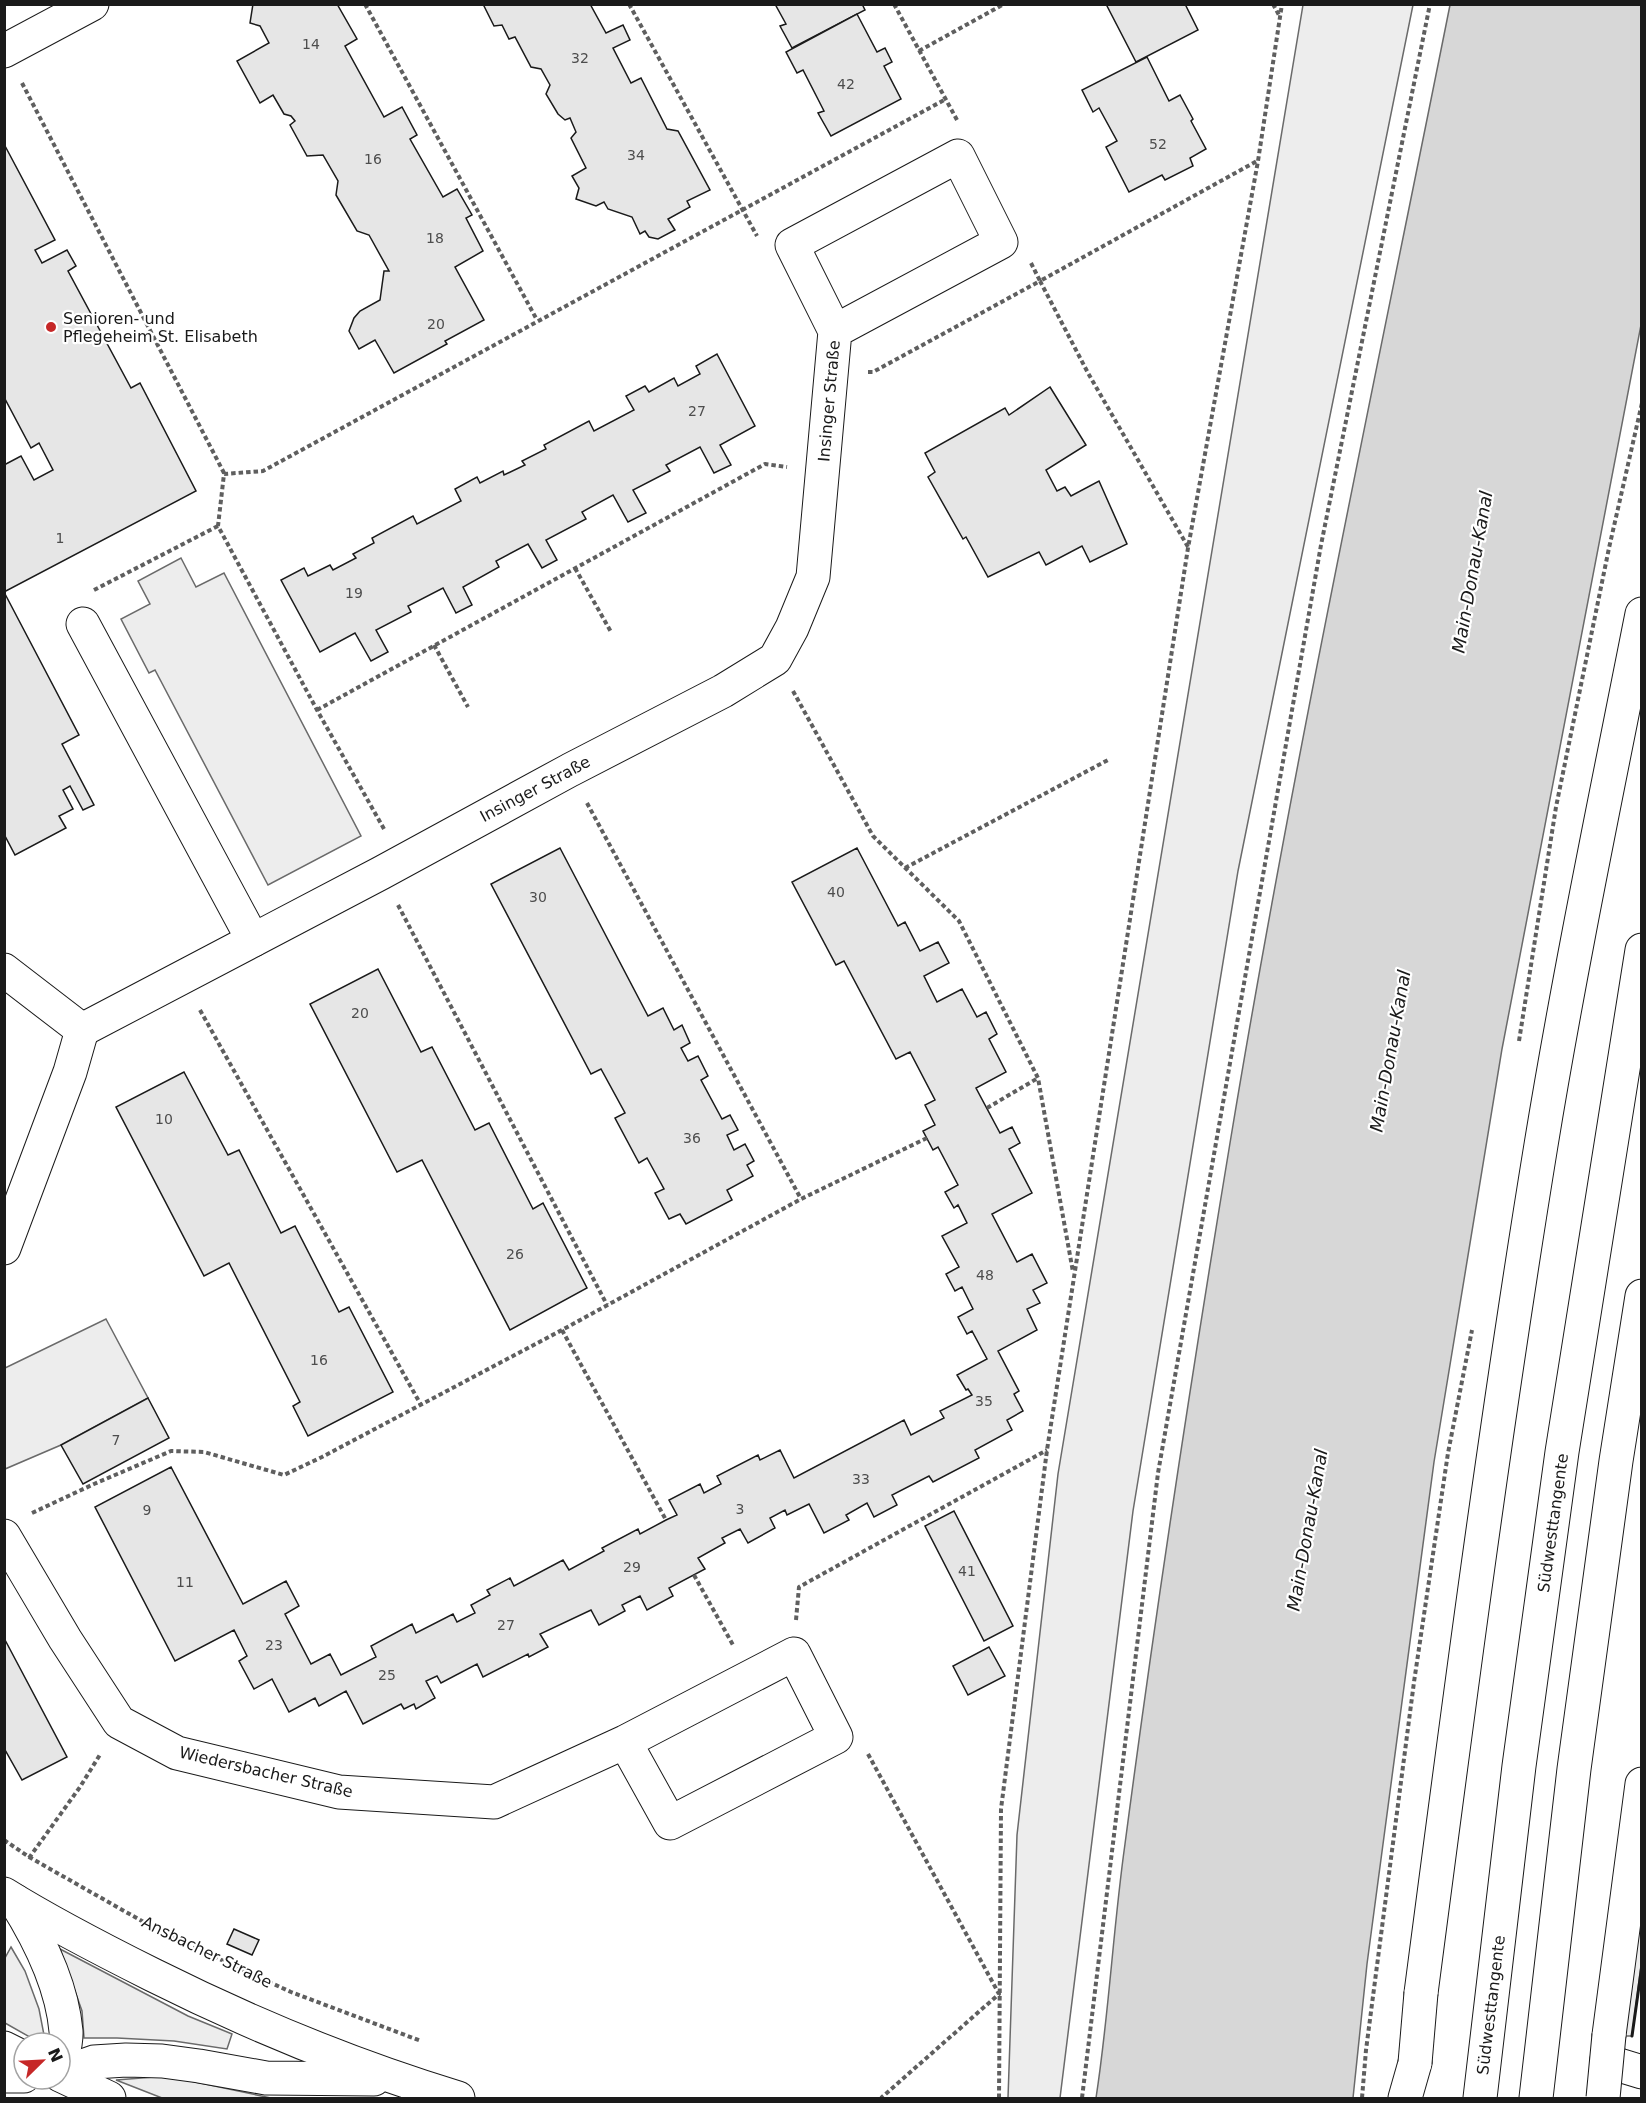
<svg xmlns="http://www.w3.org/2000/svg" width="1646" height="2103" viewBox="0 0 1646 2103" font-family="'DejaVu Sans',sans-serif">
  <rect width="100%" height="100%" fill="#fff"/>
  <g fill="#ededed" stroke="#6a6a6a" stroke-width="1.5">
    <path d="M1303 5H1413L1238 871 1133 1511 1060 2098H1008L1017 1835 1058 1474Z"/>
    <path d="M181 558 196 587 224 573 361 836 268 885 155 670 149 673 121 619 150 604 138 581Z"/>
    <path d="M106 1319 148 1398 61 1445 5 1469V1368Z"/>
    <path d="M1641 1896V1965L1632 2036H1622Z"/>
    <path d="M11 1947 25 1971 39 2009 44 2035 35 2040 5 2023V1958Z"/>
    <path d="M60 1949 188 2016 232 2034 227 2049 174 2041 117 2038H84L82 2011Z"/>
    <path d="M167 2076 271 2098H162L116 2080Z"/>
  </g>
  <path fill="#d7d7d7" stroke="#6a6a6a" stroke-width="1.5" d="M1450 5H1641V325L1502 1049 1434 1462 1367 1964 1353 2098H1096C1109 2014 1113 1929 1125 1844 1156 1608 1192 1372 1231 1137 1294 757 1375 381 1450 5Z"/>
  <g fill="#e6e6e6" stroke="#1a1a1a" stroke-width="1.5">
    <path d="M253 4H337L357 39 345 46 384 117 402 107 417 135 410 139 443 197 457 189 472 215 466 218 483 251 455 267 484 320 445 341 447 344 394 373 375 340 359 349 349 331 354 318 360 311 380 300 384 271H389L369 235 357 231 336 195 338 181 323 155 307 156 290 125 295 121 291 116 284 114 273 95 260 103 237 61 269 43 260 26 250 23Z"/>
    <path d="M483 4H590L606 33 623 25 630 40 613 48 631 83 641 78 667 129 678 131 710 190 687 201 690 207 668 219 675 230 658 239 649 237 645 231 640 234 632 217 608 209 604 202 596 206 576 199 579 188 572 176 586 168 571 138 576 132 570 118 565 120 558 114 546 94 550 85 541 69 531 67 515 37 509 39 502 25 494 26Z"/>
    <path d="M775 4H862L865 10 792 48 780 26 786 24Z"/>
    <path d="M1106 4H1185L1198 30 1136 62Z"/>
    <path d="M857 14 877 52 885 48 892 62 884 66 901 99 831 136 818 113 824 111 803 70 797 73 786 52Z"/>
    <path d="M1147 57 1169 101 1180 95 1193 119 1191 121 1206 149 1190 158 1193 166 1165 180 1162 175 1129 192 1106 147 1117 141 1099 108 1093 112 1082 90Z"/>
    <path d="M4 144 55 240 35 250 42 263 67 250 76 266 68 271 131 388 140 383 196 491 4 592V465L21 456 34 480 53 470 39 443 31 448 4 397Z"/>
    <path d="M717 354 755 426 720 445 731 465 714 473 700 447 666 465 670 471 633 490 646 513 628 522 613 495 582 512 586 519 546 540 557 560 542 568 528 544 496 561 499 567 463 587 472 605 456 613 443 588 408 606 411 612 376 630 388 652 371 661 355 633 320 652 281 580 304 568 308 576 330 565 333 570 356 558 353 554 374 543 372 538 413 516 417 524 461 501 455 489 477 477 480 483 503 471 504 475 525 465 522 461 546 449 544 445 589 421 594 431 634 410 626 396 645 386 649 392 674 378 678 386 700 374 696 366Z"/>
    <path d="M1050 387 1086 445 1046 470 1057 491 1065 487 1071 496 1099 481 1127 544 1090 562 1082 546 1046 565 1039 552 988 577 966 537 963 539 928 477 935 472 925 453 1005 408 1009 415Z"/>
    <path d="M4 592 79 735 62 744 94 805 83 810 70 786 63 790 73 809 59 816 66 828 15 855 4 834Z"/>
    <path d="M560 848 648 1016 663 1008 674 1030 682 1025 690 1043 681 1048 688 1061 698 1056 708 1076 701 1080 722 1119 730 1115 738 1130 727 1135 734 1150 745 1144 754 1161 747 1165 753 1176 727 1190 732 1200 686 1224 680 1214 669 1219 655 1193 664 1189 647 1158 639 1163 615 1118 625 1113 601 1069 591 1074 491 884Z"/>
    <path d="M857 848 898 926 905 922 920 951 938 942 949 963 924 976 937 1002 962 989 977 1017 986 1012 997 1034 989 1039 1006 1072 976 1088 1000 1133 1012 1127 1020 1143 1009 1149 1032 1193 992 1214 1017 1262 1032 1254 1047 1283 1033 1290 1040 1303 1027 1309 1037 1330 998 1351 1019 1391 1014 1394 1023 1411 1007 1420 1012 1430 975 1450 979 1458 933 1482 929 1476 892 1495 897 1505 874 1517 867 1503 846 1515 849 1520 824 1533 809 1504 787 1515 785 1510 770 1518 775 1528 748 1543 740 1529 722 1538 725 1543 698 1558 705 1569 669 1588 673 1596 647 1610 640 1596 622 1605 625 1611 599 1625 591 1610 540 1634 548 1647 529 1657 528 1654 483 1677 477 1664 441 1683 437 1676 426 1681 435 1698 416 1709 414 1704 404 1709 401 1704 363 1724 346 1691 319 1706 315 1698 289 1712 272 1679 254 1689 239 1661 247 1656 234 1630 175 1661 95 1507 171 1467 243 1604 286 1581 299 1606 285 1614 311 1664 330 1654 341 1675 376 1657 371 1646 412 1624 416 1633 453 1614 457 1622 475 1613 471 1605 490 1595 487 1590 510 1578 514 1586 563 1560 569 1570 604 1551 602 1548 638 1529 640 1534 666 1520 677 1515 669 1500 700 1484 704 1493 721 1484 717 1476 758 1455 760 1460 780 1450 794 1478 904 1420 911 1435 944 1418 940 1411 972 1395 968 1389 966 1390 957 1375 987 1359 972 1331 967 1334 958 1317 973 1309 962 1287 955 1291 946 1274 959 1267 942 1236 967 1223 958 1205 954 1208 945 1192 958 1185 938 1147 933 1150 923 1131 935 1125 925 1105 935 1100 910 1052 896 1059 844 961 836 965 792 882Z"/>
    <path d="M378 969 421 1052 432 1047 475 1130 489 1123 533 1209 543 1203 587 1288 510 1330 422 1160 397 1172 310 1004Z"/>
    <path d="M184 1072 228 1155 239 1150 281 1233 295 1226 339 1312 349 1307 393 1392 308 1436 293 1406 300 1402 229 1263 204 1276 116 1107Z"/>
    <path d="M148 1398 169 1438 83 1484 61 1445Z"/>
    <path d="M954 1511 1013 1626 984 1641 925 1526Z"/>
    <path d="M4 1638 67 1757 22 1780 4 1748Z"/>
    <path d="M989 1647 1005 1676 968 1695 953 1666Z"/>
    <path d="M234 1929 259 1940 252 1955 227 1944Z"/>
  </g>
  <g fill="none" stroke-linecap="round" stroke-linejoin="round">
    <defs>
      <g id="minor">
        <path d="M4 51 92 4"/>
        <path d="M83 624 253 940"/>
        <path d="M4 970 82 1030"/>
        <path d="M82 1030 381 873 570 770 723 691 775 659 792 628 813 577 835 331 1001 242 958 156 792 245 835 331"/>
        <path d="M4 1248 70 1072 82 1030"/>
        <path d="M4 1536 65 1639 119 1722 177 1753 339 1792 494 1802 625 1742 794 1654 836 1737 670 1823 625 1742"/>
        <path d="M1607 2059 1619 2065 1642 2072"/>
      </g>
      <g id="major">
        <path d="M4 1894C52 1924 103 1950 153 1975 251 2024 353 2066 458 2098"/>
        <path d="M15 1901C39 1939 62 1986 66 2031 67 2043 62 2057 60 2068"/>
        <path d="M4 2048 24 2058"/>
        <path d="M60 2074 94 2062 126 2060 162 2061 199 2066 266 2078 374 2079"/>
        <path d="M60 2075 109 2098"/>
        <path d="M4 2076H24"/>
      </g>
      <g id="highway">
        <path d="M1421 1993C1458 1710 1495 1427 1541 1145 1570 968 1607 791 1642 614"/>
        <path d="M1609 2035 1642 1784"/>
        <path d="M1405 2098 1415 2063"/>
        <path d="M1480 2098 1519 1766 1562 1452 1642 950"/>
        <path d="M1536 2098 1574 1769 1616 1461 1642 1296"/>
      </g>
    </defs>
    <use href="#minor" stroke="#1a1a1a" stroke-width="35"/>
    <use href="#major" stroke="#1a1a1a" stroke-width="35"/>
    <use href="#highway" stroke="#1a1a1a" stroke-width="35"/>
    <g stroke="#5f5f5f" stroke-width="4" stroke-dasharray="4.5 3" stroke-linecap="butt">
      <path d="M365 4 537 320"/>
      <path d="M629 4 757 236"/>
      <path d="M894 4 957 120"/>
      <path d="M1273 4 1280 17"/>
      <path d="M919 51 1004 4"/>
      <path d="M22 83 224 473"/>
      <path d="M1031 263 1040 281 1257 161"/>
      <path d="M868 372H873L1040 281 1088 373 1188 547"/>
      <path d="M575 568 611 632"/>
      <path d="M94 590 218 526"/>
      <path d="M434 645 468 707"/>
      <path d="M793 691 873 836 959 921 1038 1078 1073 1272"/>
      <path d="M317 710 765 464 787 467"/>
      <path d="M587 803 801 1199"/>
      <path d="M384 829 317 710 218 526 224 474 263 471 946 99"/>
      <path d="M905 868 1108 760"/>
      <path d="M398 905 607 1305"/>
      <path d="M200 1010 421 1405"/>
      <path d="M1519 1041 1556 807 1609 548 1642 403"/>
      <path d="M987 1108 1038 1078"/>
      <path d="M562 1330 666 1520"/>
      <path d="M32 1513 94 1484 171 1451 204 1452 284 1475 322 1457 562 1330 801 1199 927 1138"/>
      <path d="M694 1575 733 1645"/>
      <path d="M796 1620 799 1587 1047 1450"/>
      <path d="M868 1754 999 1994 881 2098"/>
      <path d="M4 1840 29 1857 163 1933 291 1992 421 2041"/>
      <path d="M29 1858 80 1787 101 1753"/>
      <path d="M999 2098 1001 1809 1047 1450 1188 548 1258 161 1282 4"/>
      <path d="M1082 2098 1158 1473 1321 545 1430 4"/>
      <path d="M1362 2098 1366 2050 1414 1682 1448 1453 1472 1330"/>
    </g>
    <use href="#minor" stroke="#fff" stroke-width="33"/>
    <use href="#major" stroke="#fff" stroke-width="33"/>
    <use href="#highway" stroke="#fff" stroke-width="33"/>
    <defs>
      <g id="highway-bridge">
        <path d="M1415 2063 1421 1993"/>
        <path d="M1603 2098 1609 2035"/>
      </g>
    </defs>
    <use href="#highway-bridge" stroke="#1a1a1a" stroke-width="35" stroke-linecap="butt"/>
    <use href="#highway-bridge" stroke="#fff" stroke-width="33"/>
    <path stroke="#1a1a1a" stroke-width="3" d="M1632 2036 1642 1965"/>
  </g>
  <circle fill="#c62828" stroke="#fff" stroke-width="2" cx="51" cy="327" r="6"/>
  <g text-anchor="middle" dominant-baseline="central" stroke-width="4.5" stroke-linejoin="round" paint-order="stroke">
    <g font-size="14" fill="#4d4d4d">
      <text x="311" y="44">14</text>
      <text x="580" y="58">32</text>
      <text x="846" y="84">42</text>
      <text x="1158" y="144">52</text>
      <text x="636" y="155">34</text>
      <text x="373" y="159">16</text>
      <text x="435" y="238">18</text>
      <text x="436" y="324">20</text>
      <text x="697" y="411">27</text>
      <text x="60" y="538">1</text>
      <text x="354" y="593">19</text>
      <text x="836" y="892">40</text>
      <text x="538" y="897">30</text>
      <text x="360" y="1013">20</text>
      <text x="164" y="1119">10</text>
      <text x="692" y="1138">36</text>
      <text x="515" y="1254">26</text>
      <text x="985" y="1275">48</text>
      <text x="319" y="1360">16</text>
      <text x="984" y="1401">35</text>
      <text x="116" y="1440">7</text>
      <text x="861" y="1479">33</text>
      <text x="740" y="1509">3</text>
      <text x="147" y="1510">9</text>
      <text x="632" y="1567">29</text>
      <text x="967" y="1571">41</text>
      <text x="185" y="1582">11</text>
      <text x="506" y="1625">27</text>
      <text x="274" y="1645">23</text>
      <text x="387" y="1675">25</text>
    </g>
    <g font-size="16" fill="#1a1a1a" stroke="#fff" text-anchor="start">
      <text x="63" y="318">Senioren- und<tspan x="63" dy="18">Pflegeheim St. Elisabeth</tspan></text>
    </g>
    <g font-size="16" fill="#1a1a1a" stroke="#fff">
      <text transform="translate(829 401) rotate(-85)">Insinger Straße</text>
      <text transform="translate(535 789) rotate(-28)">Insinger Straße</text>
      <text transform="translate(1553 1523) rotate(-82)">Südwesttangente</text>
      <text transform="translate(266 1772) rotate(13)">Wiedersbacher Straße</text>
      <text transform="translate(207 1952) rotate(26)">Ansbacher Straße</text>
      <text transform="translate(1491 2005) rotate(-83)">Südwesttangente</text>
    </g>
    <g font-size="18" font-style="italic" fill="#1a1a1a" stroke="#fff">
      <text transform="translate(1472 572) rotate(-80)">Main-Donau-Kanal</text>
      <text transform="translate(1390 1051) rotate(-80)">Main-Donau-Kanal</text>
      <text transform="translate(1307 1530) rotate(-80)">Main-Donau-Kanal</text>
    </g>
  </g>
  <rect width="1646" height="2103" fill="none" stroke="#1a1a1a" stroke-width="12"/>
  <g transform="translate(42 2061) rotate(66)"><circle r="28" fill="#ffffff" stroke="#a3a3a3" stroke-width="1.5"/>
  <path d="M0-4.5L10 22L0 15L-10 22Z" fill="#c62828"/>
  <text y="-9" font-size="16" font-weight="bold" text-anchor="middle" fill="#1a1a1a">N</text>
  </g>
</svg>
